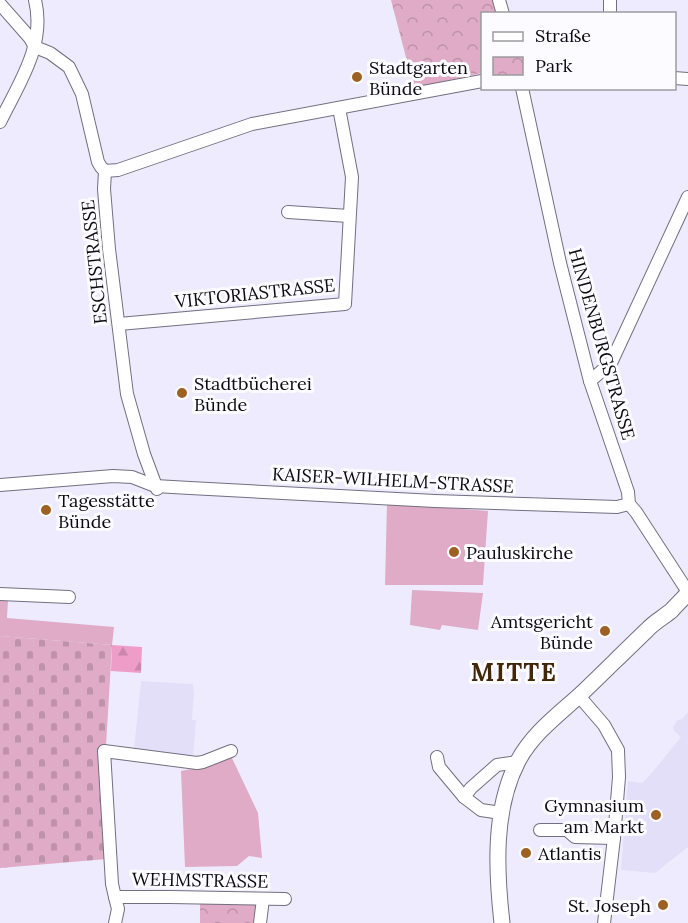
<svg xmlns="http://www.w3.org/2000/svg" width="688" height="923" viewBox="0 0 688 923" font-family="Lora,serif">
  <defs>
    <pattern id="forest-firs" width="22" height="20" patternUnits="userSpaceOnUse" patternTransform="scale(1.5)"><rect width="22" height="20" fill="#ee9dc9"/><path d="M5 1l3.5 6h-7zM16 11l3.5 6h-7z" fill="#cb86ac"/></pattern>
    <pattern id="cemetery-stones" width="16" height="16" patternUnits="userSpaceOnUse" patternTransform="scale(1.5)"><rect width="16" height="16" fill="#dfabc6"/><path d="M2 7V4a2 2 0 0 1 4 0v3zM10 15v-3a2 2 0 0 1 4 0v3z" fill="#be92a9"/></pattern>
    <pattern id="park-crowns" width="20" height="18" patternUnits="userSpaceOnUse" patternTransform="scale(1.5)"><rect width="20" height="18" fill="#dfabc6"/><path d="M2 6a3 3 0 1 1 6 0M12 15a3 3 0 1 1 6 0" fill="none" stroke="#be92a9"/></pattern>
  </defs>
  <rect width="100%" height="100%" fill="#efebfe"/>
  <g fill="#e4dff9">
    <path d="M141 681 193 684 194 694 192 720H196L193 758 134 749Z"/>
    <path d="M688 712V847L655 873 621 870 628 781 642 783 651 774 681 737 674 731 673 727 678 720 682 719Z"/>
  </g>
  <g fill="#dfabc6">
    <path d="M387 503 488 511 483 585H385Z"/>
    <path d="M412 590 483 593 478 630 442 625 440 630 410 625Z"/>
    <path d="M0 600H8L7 618 114 627 112 645 0 636Z"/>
    <path d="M231 756 258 813 262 858 249 856 237 866 185 867 181 771 213 765Z"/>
  </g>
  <path fill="url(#forest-firs)" d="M112 645 142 647 141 673 111 671Z"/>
  <path fill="url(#cemetery-stones)" d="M0 636 112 645 106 746 99 747 107 859 0 868Z"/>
  <g fill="url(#park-crowns)">
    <path d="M391 0H492L496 13 482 14V73L414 88Z"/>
    <path d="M200 900H257L259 923H200Z"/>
  </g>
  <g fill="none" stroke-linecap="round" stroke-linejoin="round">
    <defs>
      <g id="minor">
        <path d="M499 0 503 14"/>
        <path d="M610 0V14"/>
        <path d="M0 4 30 38 35 47"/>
        <path d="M35 47 50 53 69 67 82 94 98 162 101 167 105 171 104 189 109 249 127 394 144 454 157 489"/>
        <path d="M674 78 688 79"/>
        <path d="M522 88 560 263 590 381 628 492 629 504 636 512 688 592"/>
        <path d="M0 122C19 83 46 45 35 0"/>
        <path d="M105 171 118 170 252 124 482 81"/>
        <path d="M288 212 349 216"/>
        <path d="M119 324 345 304 352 177 339 108"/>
        <path d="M590 381 611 363 688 197"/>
        <path d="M0 485 113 476 132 477 155 486 190 488 435 501 617 507 629 504"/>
        <path d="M0 594 69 597"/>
        <path d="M579 696 604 725 618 750 619 777 614 838 604 923"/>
        <path d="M231 751 203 762 197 763 104 751 112 884 115 897H170L285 899"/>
        <path d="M437 757 439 767 464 797 481 810 501 813"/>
        <path d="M464 797 471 788 497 765 518 762"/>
        <path d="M540 830H567L575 837 614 838"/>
        <path d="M115 897 118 909 115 923"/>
        <path d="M260 923 263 899"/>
      </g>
      <path id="tertiary" d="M502 923C496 870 493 809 518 761 533 733 558 715 581 694 603 673 625 651 647 630 654 622 664 617 672 610 677 604 683 599 688 593"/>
    </defs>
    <use href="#minor" stroke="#726f7f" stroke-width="14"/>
    <use href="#tertiary" stroke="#726f7f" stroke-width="17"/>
    <use href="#minor" stroke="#fff" stroke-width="12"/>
    <use href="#tertiary" stroke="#fff" stroke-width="15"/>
  </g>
  <g fill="#9d6123" stroke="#fcfbff" stroke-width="2">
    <circle cx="357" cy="77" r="6"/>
    <circle cx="182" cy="393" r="6"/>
    <circle cx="46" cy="510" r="6"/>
    <circle cx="454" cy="552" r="6"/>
    <circle cx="605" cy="631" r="6"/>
    <circle cx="656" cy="815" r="6"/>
    <circle cx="526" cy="853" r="6"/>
    <circle cx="663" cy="905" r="6"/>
  </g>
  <g text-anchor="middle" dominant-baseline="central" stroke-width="6" stroke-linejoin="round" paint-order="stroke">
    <g font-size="18" fill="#0c0a10" stroke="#fcfbff" text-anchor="start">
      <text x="369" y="67">Stadtgarten<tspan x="369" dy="21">Bünde</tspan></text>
      <text x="194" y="383">Stadtbücherei<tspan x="194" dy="21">Bünde</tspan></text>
      <text x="58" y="500">Tagesstätte<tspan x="58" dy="21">Bünde</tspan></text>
      <text x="466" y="552">Pauluskirche</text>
      <text x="593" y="621" text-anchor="end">Amtsgericht<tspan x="593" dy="21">Bünde</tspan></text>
      <text x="644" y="805" text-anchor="end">Gymnasium<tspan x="644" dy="21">am Markt</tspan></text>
      <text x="538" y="853">Atlantis</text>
      <text x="651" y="905" text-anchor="end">St. Joseph</text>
    </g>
    <g font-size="18" fill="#0c0a10" stroke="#fcfbff">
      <text transform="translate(94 262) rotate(-96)">ESCHSTRASSE</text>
      <text transform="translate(255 293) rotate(-6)">VIKTORIASTRASSE</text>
      <text transform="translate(602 344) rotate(74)">HINDENBURGSTRASSE</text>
      <text transform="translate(393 480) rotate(3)">KAISER-WILHELM-STRASSE</text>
      <text transform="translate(200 880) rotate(1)">WEHMSTRASSE</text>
    </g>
    <g font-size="24" font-weight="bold" letter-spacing="1.5" fill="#422608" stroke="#fcfbff">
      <text x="514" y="672">MITTE</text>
    </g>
  </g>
  <rect x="481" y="12" width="195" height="78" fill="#fcfbff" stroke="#9c9b9f" stroke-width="1.5"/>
  <rect x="493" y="32" width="30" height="9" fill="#ffffff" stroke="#9c9b9f" stroke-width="1.5"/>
  <text x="535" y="42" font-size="18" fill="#0c0a10">Straße</text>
  <rect x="493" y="57" width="30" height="18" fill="url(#park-crowns)" stroke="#9c9b9f" stroke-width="1.5"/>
  <text x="535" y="72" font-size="18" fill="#0c0a10">Park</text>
</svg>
